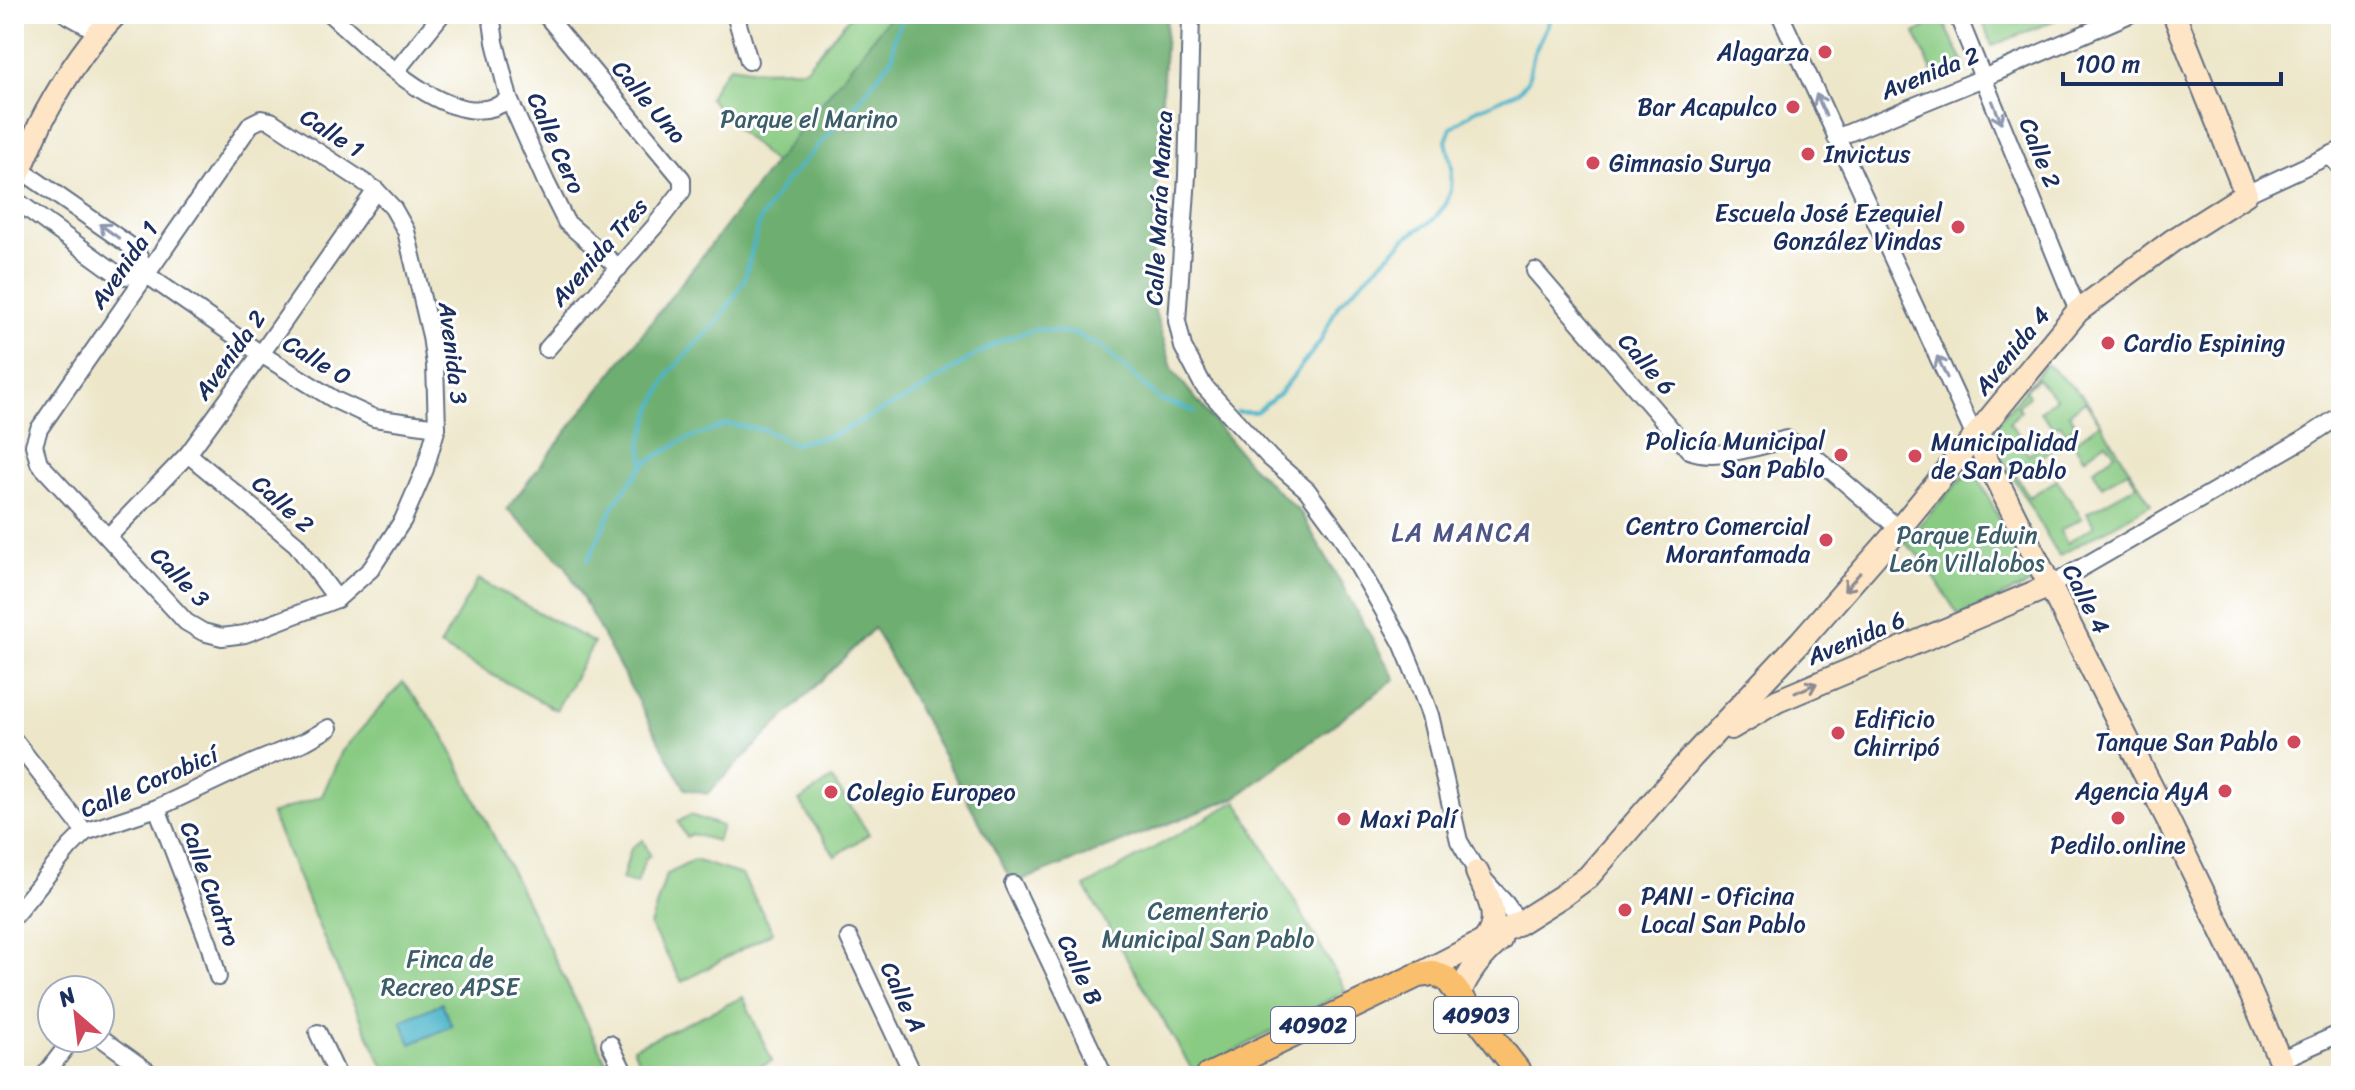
<svg xmlns="http://www.w3.org/2000/svg" width="2355" height="1090" viewBox="0 0 2355 1090" font-family="Sriracha,sans-serif">
  <rect width="100%" height="100%" fill="#fff"/>
  <filter id="ink" filterUnits="userSpaceOnUse"><feTurbulence type="fractalNoise" baseFrequency=".0125" numOctaves="2"/><feDisplacementMap in="SourceGraphic" scale="16" xChannelSelector="R" yChannelSelector="G"/><feConvolveMatrix kernelMatrix="1 2 1 2 8 2 1 2 1" color-interpolation-filters="sRGB"/></filter>
  <filter id="wash" filterUnits="userSpaceOnUse"><feTurbulence type="fractalNoise" baseFrequency=".006" numOctaves="4" result="noise"/><feDisplacementMap in="SourceGraphic" scale="32" xChannelSelector="R" yChannelSelector="G"/><feGaussianBlur stdDeviation="1.8" result="paint"/><feColorMatrix in="noise" values="0 0 0 0 0 0 0 0 0 0 0 0 0 0 0 0 0 1.4 0 .05"/><feComposite in="paint" operator="in"/></filter>
  <g filter="url(#wash)">
    <rect width="100%" height="100%" fill="#ede6c9"/>
    <g fill="#89cb83" stroke="#527d70" stroke-width="2" fill-rule="evenodd">
      <path d="M852 14H942L786 163H774L738 130 709 98 717 82 730 66 758 70 805 69Z"/>
      <path d="M1980 14H2070L1992 46Z"/>
      <path d="M1941 17 1965 65 1964 71 1937 82 1915 33Z"/>
      <path d="M2046 364 2085 398 2151 504 2059 556 1988 434ZM2037 379 2056 398 2040 412 2054 428 2060 424 2066 433 2077 425 2069 414 2085 401 2100 423 2073 443 2084 458 2106 442 2115 454 2093 470 2102 486 2128 471 2137 485 2087 513 2094 526 2067 543 2060 531 2082 518 2057 480 2029 497 2015 473 2051 450 2046 443 2028 454 2023 445 2025 442 2009 423 2021 410 2017 406 2029 396 2025 390Z"/>
      <path d="M1972 470 1976 473 2032 583 1959 616 1922 558 1904 542 1964 476Z"/>
      <path d="M478 579 594 643 556 710 440 646Z"/>
      <path d="M403 682 443 734 613 1076H388L334 962 271 814 322 796 342 751Z"/>
      <path d="M832 779 869 834 835 856 799 801Z"/>
      <path d="M1237 801 1346 991 1194 1073 1085 887Z"/>
      <path d="M690 815 722 826 717 841 692 834 686 837 678 822Z"/>
      <path d="M643 840 650 855 645 859 637 884 622 880 631 848Z"/>
      <path d="M694 860 742 875 773 932 682 982 650 926 666 875Z"/>
      <path d="M743 997 772 1061 738 1076H645L633 1048Z"/>
    </g>
    <path fill="#6eaf71" stroke="#446f68" stroke-width="2" d="M892 14H1167L1150 295 1173 371 1249 464 1301 513 1395 679 1235 798 1013 884 874 628 707 794 685 789 565 565 507 509 774 163Z"/>
    <path fill="#4cb5ca" stroke="#347294" stroke-width="2" d="M442 1003 452 1026 411 1044 401 1021Z"/>
    <g fill="none" stroke-linecap="round" stroke-linejoin="round">
      <g stroke="#4cb5ca" stroke-width="4">
        <path d="M1237 412H1256L1280 393 1320 342 1338 305 1408 236 1433 220 1446 204 1451 190 1452 167 1446 141 1451 128 1474 111 1519 91 1528 80 1534 53 1553 14"/>
        <path d="M644 464 680 442 727 424 765 430 792 444 833 435 917 393 967 360 1002 340 1036 329 1076 334 1104 349 1161 400 1194 411"/>
        <path d="M588 560 616 501 644 464 641 444 653 407 670 372 720 319 744 281 760 220 785 182 853 108 892 58 895 35 905 14"/>
      </g>
    </g>
  </g>
  <g filter="url(#ink)">
    <g fill="none" stroke-linecap="round" stroke-linejoin="round">
      <defs>
        <g id="street">
          <path d="M66 14 98 32"/>
          <path d="M330 14C369 48 455 141 509 99"/>
          <path d="M491 14 495 42 509 99 546 182 566 222 619 268"/>
          <path d="M545 14 682 179V191L655 226 547 349"/>
          <path d="M735 14 749 61"/>
          <path d="M1191 14 1187 176 1177 321 1183 347 1203 385 1270 458 1307 490 1341 536 1402 643 1416 677 1430 715 1459 841 1477 872 1506 904 1519 923"/>
          <path d="M1780 14 1975 437"/>
          <path d="M1957 14 2078 311"/>
          <path d="M396 71 442 14"/>
          <path d="M261 119 271 121 376 190 393 208 406 231 431 336 435 365 437 427 425 469 403 520 371 569 337 599 245 634 222 637 203 632 186 622 39 463 34 445 39 429 251 124Z"/>
          <path d="M1836 138 1983 78 2130 14"/>
          <path d="M2330 156 2341 168"/>
          <path d="M21 170 136 250 147 275 261 354 335 400 374 418 437 427"/>
          <path d="M2246 194 2341 150"/>
          <path d="M14 199 120 276 147 275"/>
          <path d="M1535 271 1689 450C1715 461 1759 446 1787 439L1813 455 1899 529"/>
          <path d="M188 454 296 544 337 599"/>
          <path d="M108 537 188 454 261 354 376 190"/>
          <path d="M2050 586 2306 438 2341 415"/>
          <path d="M14 740 85 832"/>
          <path d="M157 808 209 944 218 977"/>
          <path d="M1013 884 1104 1076"/>
          <path d="M14 916 70 847 85 832 157 808 253 763 306 741 329 728"/>
          <path d="M849 938 914 1076"/>
          <path d="M318 1033 338 1076"/>
          <path d="M100 1037 154 1076"/>
          <path d="M610 1044 626 1076"/>
          <path d="M2280 1060 2341 1033"/>
          <path d="M44 1076 73 1038"/>
        </g>
        <g id="secondary">
          <path d="M14 185C25 161 34 134 47 111 66 76 88 42 116 14"/>
          <path d="M1975 437 2168 820 2236 960 2287 1076"/>
          <path d="M1731 728 1777 701 2050 586"/>
          <path d="M1477 872C1487 896 1503 918 1484 941"/>
          <path d="M1418 975 1519 923 1562 896 1588 877 1692 757 1800 642 1899 529 2078 311 2172 241 2246 194 2174 14"/>
          <path d="M1460 993C1469 971 1482 956 1500 940"/>
        </g>
        <path id="primary" d="M1208 1076 1418 975 1433 973 1447 979 1522 1076"/>
      </defs>
      <use href="#street" stroke="#646f83" stroke-width="20"/>
      <use href="#secondary" stroke="#646f83" stroke-width="26"/>
      <use href="#primary" stroke="#646f83" stroke-width="28"/>
      <use href="#street" stroke="#fff" stroke-width="16"/>
      <use href="#secondary" stroke="#fde5c5" stroke-width="22"/>
      <use href="#primary" stroke="#f9bf6d" stroke-width="24"/>
    </g>
    <defs><path id="oneway-shaft" d="M-6 0H5M1.5-3L5.5 0L1.5 3" fill="none" stroke-width="1.6" stroke-linecap="round" stroke-linejoin="round" transform="scale(2)"/></defs>
    <g stroke="#8d97ae">
      <use href="#oneway-shaft" transform="translate(1821 105) rotate(-114)"/>
      <use href="#oneway-shaft" transform="translate(1997 112) rotate(68)"/>
      <use href="#oneway-shaft" transform="translate(109 231) rotate(-144)"/>
      <use href="#oneway-shaft" transform="translate(1942 367) rotate(-115)"/>
    </g>
    <g stroke="#8c8a92">
      <use href="#oneway-shaft" transform="translate(1852 582) rotate(131)"/>
      <use href="#oneway-shaft" transform="translate(1806 688) rotate(-24)"/>
    </g>
  </g>
  <g fill="#d1495b" stroke="#fff" stroke-width="3">
    <circle cx="1825" cy="52" r="8"/>
    <circle cx="1793" cy="107" r="8"/>
    <circle cx="1808" cy="154" r="8"/>
    <circle cx="1593" cy="163" r="8"/>
    <circle cx="1958" cy="227" r="8"/>
    <circle cx="2108" cy="343" r="8"/>
    <circle cx="1841" cy="455" r="8"/>
    <circle cx="1915" cy="456" r="8"/>
    <circle cx="1826" cy="540" r="8"/>
    <circle cx="1838" cy="733" r="8"/>
    <circle cx="2294" cy="742" r="8"/>
    <circle cx="2225" cy="791" r="8"/>
    <circle cx="831" cy="792" r="8"/>
    <circle cx="2118" cy="818" r="8"/>
    <circle cx="1344" cy="819" r="8"/>
    <circle cx="1625" cy="910" r="8"/>
  </g>
  <g text-anchor="middle" dominant-baseline="central" stroke-width="6" stroke-linejoin="round" paint-order="stroke">
    <g fill="#fff" stroke="#5f6d8e" stroke-width="2">
      <rect x="1434" y="997" width="84" height="36" rx="6"/>
      <rect x="1271" y="1007" width="84" height="36" rx="6"/>
    </g>
    <g font-size="22" font-weight="bold" fill="#1b2f5e">
      <text x="1476" y="1015">40903</text>
      <text x="1313" y="1025">40902</text>
    </g>
    <g font-size="24" fill="#1b2f5e" stroke="#fff" text-anchor="start">
      <text x="1809" y="52" text-anchor="end">Alagarza</text>
      <text x="1777" y="107" text-anchor="end">Bar Acapulco</text>
      <text x="1824" y="154">Invictus</text>
      <text x="1609" y="163">Gimnasio Surya</text>
      <text x="1942" y="213" text-anchor="end">Escuela José Ezequiel<tspan x="1942" dy="28">González Vindas</tspan></text>
      <text x="2124" y="343">Cardio Espining</text>
      <text x="1825" y="441" text-anchor="end">Policía Municipal<tspan x="1825" dy="28">San Pablo</tspan></text>
      <text x="1931" y="442">Municipalidad<tspan x="1931" dy="28">de San Pablo</tspan></text>
      <text x="1810" y="526" text-anchor="end">Centro Comercial<tspan x="1810" dy="28">Moranfamada</tspan></text>
      <text x="1854" y="719">Edificio<tspan x="1854" dy="28">Chirripó</tspan></text>
      <text x="2278" y="742" text-anchor="end">Tanque San Pablo</text>
      <text x="2209" y="791" text-anchor="end">Agencia AyA</text>
      <text x="847" y="792">Colegio Europeo</text>
      <text x="1360" y="819">Maxi Palí</text>
      <text x="2118" y="845" text-anchor="middle">Pedilo.online</text>
      <text x="1641" y="896">PANI - Oficina<tspan x="1641" dy="28">Local San Pablo</tspan></text>
    </g>
    <g font-size="24" fill="#1b2f5e" stroke="#fff">
      <text transform="translate(1930 73) rotate(-22)">Avenida 2</text>
      <text transform="translate(649 102) rotate(50)">Calle Uno</text>
      <text transform="translate(332 133) rotate(33)">Calle 1</text>
      <text transform="translate(556 143) rotate(66)">Calle Cero</text>
      <text transform="translate(2040 153) rotate(68)">Calle 2</text>
      <text transform="translate(1159 208) rotate(-87)">Calle María Manca</text>
      <text transform="translate(599 252) rotate(-49)">Avenida Tres</text>
      <text transform="translate(124 265) rotate(-55)">Avenida 1</text>
      <text transform="translate(2012 351) rotate(-51)">Avenida 4</text>
      <text transform="translate(453 353) rotate(83)">Avenida 3</text>
      <text transform="translate(230 355) rotate(-54)">Avenida 2</text>
      <text transform="translate(317 360) rotate(31)">Calle 0</text>
      <text transform="translate(1647 364) rotate(49)">Calle 6</text>
      <text transform="translate(283 504) rotate(42)">Calle 2</text>
      <text transform="translate(180 577) rotate(46)">Calle 3</text>
      <text transform="translate(2086 599) rotate(63)">Calle 4</text>
      <text transform="translate(1856 638) rotate(-23)">Avenida 6</text>
      <text transform="translate(149 782) rotate(-23)">Calle Corobicí</text>
      <text transform="translate(210 884) rotate(70)">Calle Cuatro</text>
      <text transform="translate(1080 970) rotate(65)">Calle B</text>
      <text transform="translate(903 997) rotate(65)">Calle A</text>
    </g>
    <g font-size="24" fill="#3c5e69" stroke="#fff">
      <text x="809" y="119">Parque el Marino</text>
      <text x="1967" y="535">Parque Edwin<tspan x="1967" dy="28">León Villalobos</tspan></text>
      <text x="1208" y="911">Cementerio<tspan x="1208" dy="28">Municipal San Pablo</tspan></text>
      <text x="450" y="959">Finca de<tspan x="450" dy="28">Recreo APSE</tspan></text>
    </g>
    <g font-size="26" letter-spacing="2" fill="#4f5685" stroke="#fff">
      <text x="1462" y="532">LA MANCA</text>
    </g>
  </g>
  <rect width="2355" height="1090" fill="none" stroke="#fff" stroke-width="48"/>
  <g transform="translate(76 1014) rotate(332)"><circle r="38" fill="#ffffff" stroke="#a4acbf" stroke-width="2"/>
  <path d="M0-6L14 30L0 20L-14 30Z" fill="#d1495b"/>
  <text y="-12" font-size="22" font-weight="bold" text-anchor="middle" fill="#1b2f5e">N</text>
  </g>
  <path d="M2063 72v12h218v-12" fill="none" stroke="#1b2f5e" stroke-width="4"/>
  <text x="2075" y="72" font-size="24" fill="#1b2f5e" stroke="#ffffff" stroke-width="6" paint-order="stroke">100 m</text>
</svg>
